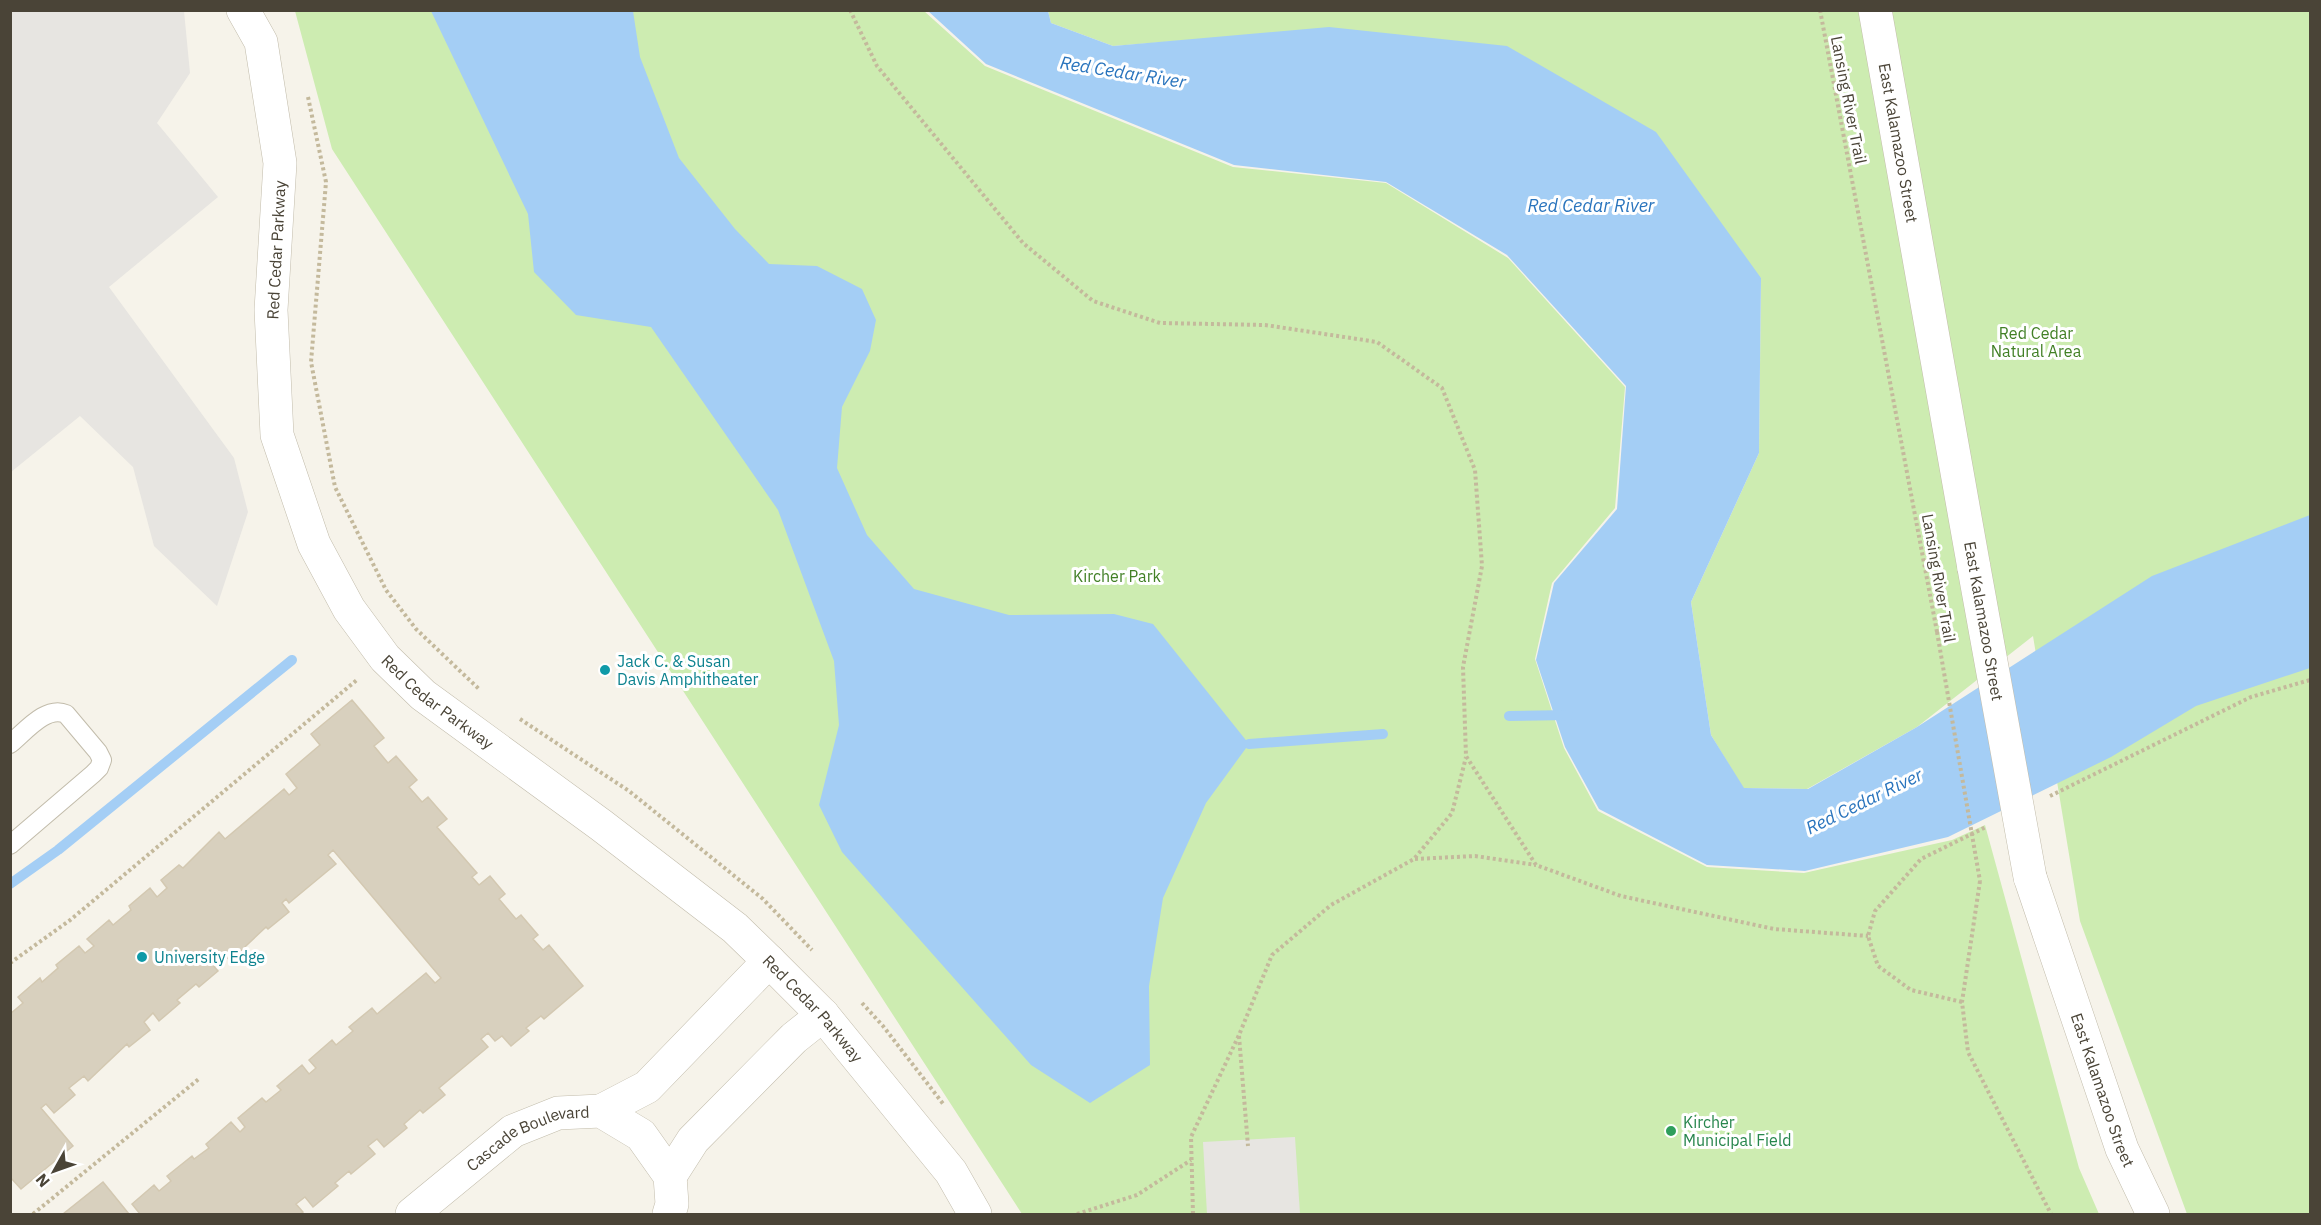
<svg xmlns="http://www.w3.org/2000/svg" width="2321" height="1225" viewBox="0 0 2321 1225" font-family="'IBM Plex Sans',sans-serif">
  <rect width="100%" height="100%" fill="#f6f3ea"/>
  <g fill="#cdecb1">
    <path d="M295 11H924L985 66 1233 167 1386 183 1508 258 1625 387 1615 508 1552 583 1535 659 1564 748 1598 811 1707 867 1804 873 1952 840 1985 825 2079 1168 2099 1214H1022L332 149Z"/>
    <path d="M1048 11H2310V1214H2187L2080 921 2033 636 1917 727 1807 789 1743 788 1711 735 1691 602 1759 453 1761 278 1203 39 1113 46 1051 23Z"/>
  </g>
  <g fill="#e7e5e1">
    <path d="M11 10 184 11 190 73 157 123 218 197 109 287 234 458 248 512 217 606 154 546 133 467 80 416 11 472Z"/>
    <path d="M1295 1137 1300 1214H1207L1203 1142Z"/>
  </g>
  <g fill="#a4cef5">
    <path d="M431 11H633L640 57 679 158 735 229 769 264 817 266 862 289 876 320 870 351 842 407 837 468 867 535 914 589 1009 615 1114 614 1153 624 1249 744 1206 803 1163 898 1149 986 1150 1065 1090 1103 1031 1065 842 852 819 805 839 725 834 661 778 510 651 327 576 315 534 272 528 214Z"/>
    <path d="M928 11H1048L1051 23 1113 46 1329 27 1507 46 1656 132 1761 278 1759 453 1691 602 1711 735 1744 788 1808 789 1917 727 2152 576 2310 515V668L2196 706 2111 757 1948 837 1805 871 1707 865 1599 809 1565 747 1536 660 1554 583 1617 509 1626 386 1507 255 1386 182 1234 165 986 64Z"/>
  </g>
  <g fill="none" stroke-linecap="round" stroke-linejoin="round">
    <g stroke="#a4cef5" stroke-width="10">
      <path d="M1509 716 1569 715"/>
      <path d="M1249 744 1383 734"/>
      <path d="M10 884 58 850 292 660"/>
    </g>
  </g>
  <g fill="#d8d0be" stroke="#d3c8b1" stroke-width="1.5">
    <path d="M352 700 384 738 374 746 388 763 396 756 417 780 409 787 422 802 428 797 447 819 437 827 477 873 472 877 479 885 490 876 505 894 499 899 516 919 521 915 538 935 533 939 543 950 549 945 583 986 544 1019 541 1016 526 1028 529 1031 511 1046 502 1036 495 1041 488 1033 481 1039 488 1047 439 1088 445 1095 423 1113 420 1110 404 1124 407 1128 384 1147 377 1139 368 1146 375 1154 351 1174 349 1171 335 1183 338 1186 313 1207 305 1197 296 1204 303 1212 300 1214H140L132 1204 154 1185 159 1191 171 1181 167 1176 192 1156 194 1159 209 1148 206 1144 231 1122 240 1132 245 1127 238 1118 262 1098 266 1102 281 1090 277 1086 302 1065 309 1074 316 1068 309 1060 332 1040 336 1045 353 1031 349 1027 372 1008 377 1014 426 973 435 983 441 978 333 850 328 855 336 864 289 903 286 899 282 903 289 912 268 929 266 927 230 961 223 952 211 963 218 971 199 987 196 984 177 1000 180 1003 159 1021 153 1013 144 1022 150 1030 129 1047 127 1044 88 1081 84 1076 69 1088 75 1095 54 1113 46 1104 41 1108 73 1146 21 1189 10 1177V1014L23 1003 18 997 40 978 42 982 58 968 56 965 79 946 85 953 94 946 87 939 109 920 113 925 131 910 129 906 150 888 157 897 167 888 161 880 179 865 183 868 219 832 225 839 284 789 289 795 297 788 286 774 320 745 311 734Z"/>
    <path d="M103 1182 129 1214H63Z"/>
  </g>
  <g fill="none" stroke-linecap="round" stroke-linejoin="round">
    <defs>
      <path id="service" d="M10 744C25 732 46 705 66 714L98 752 102 760 99 768 93 774 10 845"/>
      <g id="minor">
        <path id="s1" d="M243 10 261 42 280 163 271 310 277 435 314 544 349 609 385 658 423 695 601 825 735 928 769 961 823 1015 951 1172 975 1214"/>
        <path d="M601 1111 647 1087 769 961"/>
        <path d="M670 1176 693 1140 794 1038 823 1015"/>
        <path id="s2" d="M412 1214 513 1131 558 1113 601 1111 641 1135 670 1176 672 1204 669 1214"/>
      </g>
      <g id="tertiary">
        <path id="s3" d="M1875 10 1974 568"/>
        <path id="s4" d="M2030 877 2122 1149 2153 1214"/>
      </g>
    </defs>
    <use href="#service" stroke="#c2bcab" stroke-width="20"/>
    <use href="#minor" stroke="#c2bcab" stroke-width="34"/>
    <use href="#tertiary" stroke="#c2bcab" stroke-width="34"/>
    <g stroke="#c4b99c" stroke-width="4" stroke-dasharray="3 3" stroke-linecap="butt">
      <path d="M850 10 877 66 1023 243 1093 301 1160 323 1265 325 1377 342 1442 388 1475 470 1482 566 1463 667 1466 756 1536 865 1621 896 1774 929 1868 936"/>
      <path d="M1820 10 1937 632"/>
      <path d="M308 97 326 182 311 362 335 487 386 590 416 629 480 690"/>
      <path d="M520 719 629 791 763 899 812 950"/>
      <path d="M2050 796 2251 697 2310 680"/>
      <path d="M1415 859 1475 856 1536 865"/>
      <path d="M1980 881 1962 1002 1968 1052 2051 1214"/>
      <path d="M10 963 69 921 358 679"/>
      <path d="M1962 1002 1911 990 1878 966 1868 936 1875 911 1921 859 1986 827"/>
      <path d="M862 1003 883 1026 944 1105"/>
      <path d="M1239 1036 1248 1146"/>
      <path d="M33 1214 200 1078"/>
      <path d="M1077 1214 1137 1195 1191 1160"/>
      <path d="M1193 1214 1191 1137 1239 1035 1272 955 1331 905 1414 859 1452 813 1466 757"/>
    </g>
    <use href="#service" stroke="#fff" stroke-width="18"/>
    <use href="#minor" stroke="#fff" stroke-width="33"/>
    <use href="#tertiary" stroke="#fff" stroke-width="33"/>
    <defs>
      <path id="tertiary-bridge" d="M1974 568 2030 877"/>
    </defs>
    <use href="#tertiary-bridge" stroke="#c2bcab" stroke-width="34" stroke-linecap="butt"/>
    <path stroke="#c4b99c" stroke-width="4" stroke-dasharray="3 3" stroke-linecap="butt" d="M1937 632 1980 881"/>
    <use href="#tertiary-bridge" stroke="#fff" stroke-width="33"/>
  </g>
  <g fill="#0f9aa8" stroke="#fff" stroke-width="2">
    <circle cx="605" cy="670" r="6"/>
    <circle cx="142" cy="957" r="6"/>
  </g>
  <circle fill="#2e9e5b" stroke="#fff" stroke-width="2" cx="1671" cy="1131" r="6"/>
  <g text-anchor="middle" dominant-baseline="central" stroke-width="6" stroke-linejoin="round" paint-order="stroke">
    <g font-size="16" fill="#4a4437" stroke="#fff">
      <text transform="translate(1849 100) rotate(79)">Lansing River Trail</text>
      <text stroke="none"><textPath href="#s3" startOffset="135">East Kalamazoo Street</textPath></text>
      <text transform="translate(276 250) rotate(-87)">Red Cedar Parkway</text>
      <text transform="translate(1939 578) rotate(80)">Lansing River Trail</text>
      <text transform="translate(1984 621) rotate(80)">East Kalamazoo Street</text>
      <text stroke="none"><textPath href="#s1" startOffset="750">Red Cedar Parkway</textPath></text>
      <text stroke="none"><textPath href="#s1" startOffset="1236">Red Cedar Parkway</textPath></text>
      <text stroke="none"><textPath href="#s4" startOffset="225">East Kalamazoo Street</textPath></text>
      <text stroke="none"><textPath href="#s2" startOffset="142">Cascade Boulevard</textPath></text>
    </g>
    <g font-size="16" fill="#428026" stroke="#fff">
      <text x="2036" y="333">Red Cedar<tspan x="2036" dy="18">Natural Area</tspan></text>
      <text x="1117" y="576">Kircher Park</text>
    </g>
    <g font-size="16" fill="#0d838f" stroke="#fff" text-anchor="start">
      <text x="617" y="661">Jack C. &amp; Susan<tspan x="617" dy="18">Davis Amphitheater</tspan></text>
      <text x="154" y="957">University Edge</text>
    </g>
    <g font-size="16" fill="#27864d" stroke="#fff" text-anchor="start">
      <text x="1683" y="1122">Kircher<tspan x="1683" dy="18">Municipal Field</tspan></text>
    </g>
    <g font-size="18" font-style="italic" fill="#2974bd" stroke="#fff">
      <text transform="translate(1123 72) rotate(9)">Red Cedar River</text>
      <text x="1591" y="205">Red Cedar River</text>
      <text transform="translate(1864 801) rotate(-26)">Red Cedar River</text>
    </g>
  </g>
  <rect width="2321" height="1225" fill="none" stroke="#4a4437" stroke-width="24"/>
  <g transform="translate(54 1171) rotate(230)" stroke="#ffffff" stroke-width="4.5" paint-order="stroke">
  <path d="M0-4.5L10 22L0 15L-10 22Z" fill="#4a4437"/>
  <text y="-9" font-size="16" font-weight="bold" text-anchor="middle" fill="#4a4437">N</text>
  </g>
</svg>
